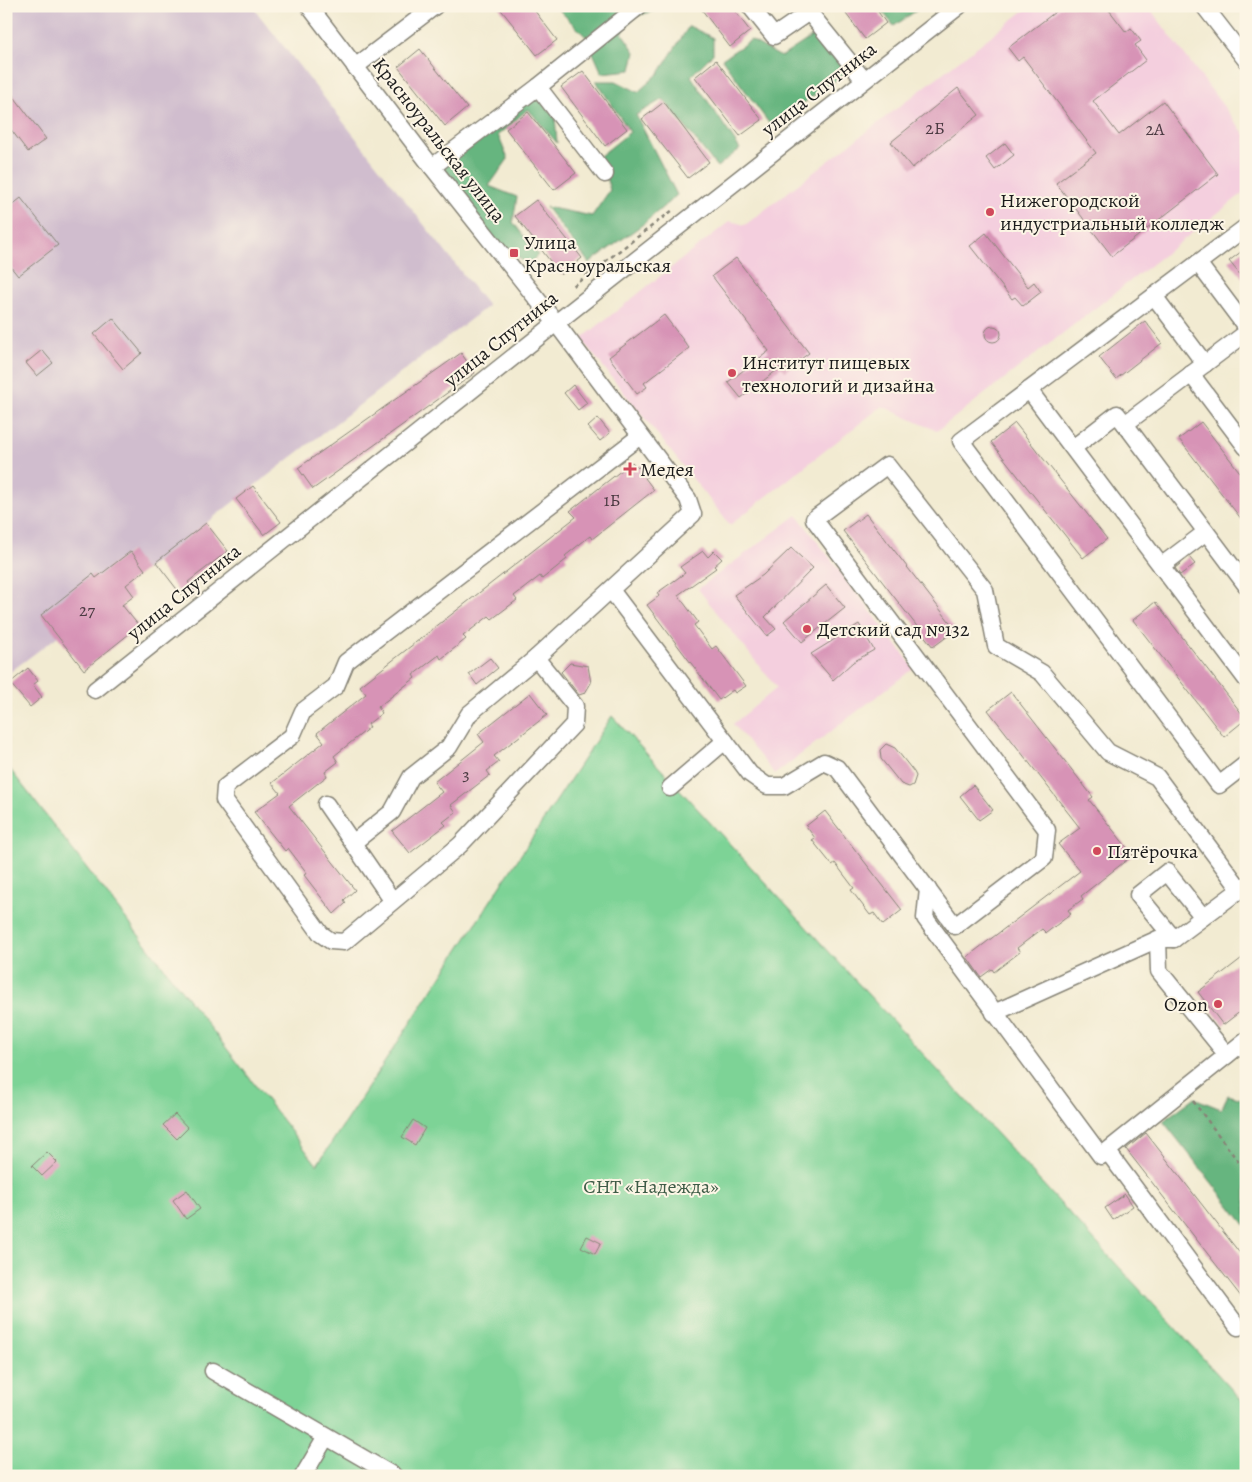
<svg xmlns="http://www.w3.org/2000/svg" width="1252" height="1482" viewBox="0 0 1252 1482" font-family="Alegreya,serif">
  <rect width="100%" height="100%" fill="#fcf5e5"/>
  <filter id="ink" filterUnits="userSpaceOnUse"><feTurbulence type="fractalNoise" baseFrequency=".02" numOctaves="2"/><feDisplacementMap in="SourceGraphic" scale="10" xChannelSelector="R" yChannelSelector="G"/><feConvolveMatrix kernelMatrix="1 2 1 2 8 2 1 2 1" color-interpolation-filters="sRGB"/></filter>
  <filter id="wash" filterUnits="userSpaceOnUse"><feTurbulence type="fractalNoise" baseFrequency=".0096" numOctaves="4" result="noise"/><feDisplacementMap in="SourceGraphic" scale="20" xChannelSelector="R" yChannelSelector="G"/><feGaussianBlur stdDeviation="1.12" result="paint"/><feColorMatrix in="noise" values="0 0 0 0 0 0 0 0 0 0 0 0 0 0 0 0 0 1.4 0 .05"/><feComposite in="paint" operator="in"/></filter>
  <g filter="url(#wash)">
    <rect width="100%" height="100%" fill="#f2ebd2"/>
    <g fill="#f4cfde">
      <path d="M1030 6H1148L1246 136V191L937 431 882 406 730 525 581 339 730 221 745 225Z"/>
      <path d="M797 515 914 668 775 774 733 724 777 688 698 589Z"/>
    </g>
    <path fill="#d0bdce" d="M6 6H252L488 306 145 570 130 551 96 578 58 636 6 675Z"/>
    <path fill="#7dd396" stroke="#4c7859" d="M612 716 1246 1405V1476H6V764L317 1165Z"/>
    <g fill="#66b57f" stroke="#41684e">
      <path d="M564 6H669L634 17 622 33 635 52 631 70 602 73 586 37 560 11Z"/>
      <path d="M878 6H919L920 8 894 26Z"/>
      <path d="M689 26 713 38V54L691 76 740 149 717 167 663 99 636 115 677 195 642 225 589 263 546 207 592 216 610 190 600 156 630 132 596 81H616L638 92 659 73Z"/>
      <path d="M813 36 831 37 847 72 771 126 722 59 751 40 781 57Z"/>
      <path d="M534 95 555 116 557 143 528 109 498 135 508 159 489 186 517 197 513 222 538 255 528 265 487 233 442 169Z"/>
      <path d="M1228 1095 1246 1100V1226L1163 1121 1194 1098 1221 1109Z"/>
    </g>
    <g id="blocks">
      <g fill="#d793b6">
        <path d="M498 6H531L557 40 537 55Z"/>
        <path d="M699 6H731L750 31 730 47Z"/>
        <path d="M840 6H874L886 23 865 39Z"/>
        <path d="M1063 6H1106L1126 32 1131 28 1141 41 1135 45 1146 60 1093 101 1119 135 1163 101 1218 174 1112 256 1056 183 1096 153 1023 57 1018 61 1008 48Z"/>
        <path d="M420 49 467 108 445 126 398 67Z"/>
        <path d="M716 60 762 120 740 136 695 77Z"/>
        <path d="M583 71 627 129 605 146 561 87Z"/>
        <path d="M6 86 46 139 28 152 6 123Z"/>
        <path d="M958 88 979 115 912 168 891 142Z"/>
        <path d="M664 102 709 162 688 178 642 119Z"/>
        <path d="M528 112 576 173 554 190 506 129Z"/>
        <path d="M1005 143 1014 155 995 170 986 158Z"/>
        <path d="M21 198 58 245 18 276 6 261V210Z"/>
        <path d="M536 200 582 258 561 275 515 216Z"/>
        <path d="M986 233 1028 287 1034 282 1041 292 1023 306 1015 297 1012 299 970 246Z"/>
        <path d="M1246 248V282L1229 261Z"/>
        <path d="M736 258 809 353 785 371 781 367 741 398 728 382 769 351 712 276Z"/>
        <path d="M664 315 689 348 644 383 647 387 637 394 609 357Z"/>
        <path d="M113 318 142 353 123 369 94 334Z"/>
        <path d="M1145 321 1162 343 1116 379 1099 357Z"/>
        <circle cx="993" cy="334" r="8"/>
        <path d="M42 350 53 363 37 376 26 363Z"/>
        <path d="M461 353 475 373 313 489 298 468Z"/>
        <path d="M573 385 587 403 578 410 564 393Z"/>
        <path d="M598 418 610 433 600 441 588 427Z"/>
        <path d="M1201 422 1246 480V525L1179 439Z"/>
        <path d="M1015 423 1107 539 1083 558 991 442Z"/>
        <path d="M632 462 638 468 642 464 650 474 645 478 654 490 592 539 590 536 565 556 567 559 542 579 540 576 514 596 517 600 492 619 489 616 463 636 466 639 441 659 439 655 413 675 415 678 378 707 382 713 368 724 370 727 334 756 338 762 325 772 327 776 289 806 355 890 344 900 346 903 334 914 304 875 307 873 288 848 285 851 254 812 280 793 272 783 324 742 317 733 366 694 360 686 576 517 570 511Z"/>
        <path d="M253 486 281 522 264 535 236 499Z"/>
        <path d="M866 514 956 630 933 647 843 531Z"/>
        <path d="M206 523 228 551 188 582 196 593 186 601 156 562Z"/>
        <path d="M791 548 813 568 765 617 776 629 767 636 734 595 763 575Z"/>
        <path d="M131 551 145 570 126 585 134 596 122 605 139 626 84 670 41 615 93 574 96 578Z"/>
        <path d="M703 551 708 557 714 551 722 559 714 566 716 568 678 595 698 622 694 625 712 649 716 646 746 686 735 693 733 690 719 700 647 605 659 596 657 593 685 573 680 567Z"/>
        <path d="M1189 557 1195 564 1180 575 1175 568Z"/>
        <path d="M826 585 845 608 802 642 784 621Z"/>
        <path d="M1155 602 1246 719 1224 737 1133 620Z"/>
        <path d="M859 624 874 650 853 662 833 680 811 654Z"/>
        <path d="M490 658 498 668 477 685 469 674Z"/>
        <path d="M570 663 588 666 591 683 585 693 579 695 561 672Z"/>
        <path d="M28 668 38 681 33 685 42 697 30 707 10 683Z"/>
        <path d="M1011 692 1093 797 1089 800 1133 855 1081 896 1083 899 1068 910 1071 914 1046 933 1042 929 1017 948 1020 952 994 972 992 969 981 977 967 957 1080 871 1058 844 1080 828 988 710Z"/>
        <path d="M530 693 547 715 494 756 499 762 487 771 490 775 451 805 456 812 443 822 446 825 410 853 392 831 442 792 434 782 484 742 478 734Z"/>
        <path d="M886 744 895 748 914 772 916 776 913 785 909 787 901 784 881 759 880 750Z"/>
        <path d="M973 785 993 810 979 820 960 796Z"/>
        <path d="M825 811 902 910 883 925 874 913 870 915 851 890 854 888 835 863 832 865 812 840 815 838 806 826Z"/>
        <path d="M1246 955V1007L1223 1025 1198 992Z"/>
        <path d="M175 1114 188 1128 177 1139 163 1125Z"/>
        <path d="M413 1120 425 1128 415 1145 402 1137Z"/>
        <path d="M1146 1133 1246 1261V1303L1126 1149Z"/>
        <path d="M47 1152 57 1162 42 1176 32 1166Z"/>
        <path d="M187 1190 200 1209 186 1219 173 1200Z"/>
        <path d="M1125 1194 1133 1206 1113 1220 1105 1208Z"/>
        <path d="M587 1236 601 1243 595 1254 581 1247Z"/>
      </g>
    </g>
  </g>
  <g filter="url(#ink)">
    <use href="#blocks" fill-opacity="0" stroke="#878477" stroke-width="1"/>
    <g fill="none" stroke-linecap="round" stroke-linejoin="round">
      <defs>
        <g id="minor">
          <path d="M309 6 432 167 556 323 688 499 693 514 536 658 469 714 449 747 411 777 392 812 354 842"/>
          <path d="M750 6 774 36 809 12 864 80"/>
          <path d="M1204 6 1246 60"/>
          <path d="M355 67 435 6"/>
          <path d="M538 87 605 174"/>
          <path d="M432 167 538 87 639 6"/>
          <path d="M1246 227 961 441 1219 785 1246 764"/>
          <path d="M1198 263 1246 327"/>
          <path d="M1154 296 1205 364"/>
          <path d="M1191 374 1246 447"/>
          <path d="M1029 390 1246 679"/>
          <path d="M1125 424 1246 585"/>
          <path d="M1073 448 1117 414 1125 424 1246 333"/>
          <path d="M1161 566 1206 532"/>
          <path d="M611 590 750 774 767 786H784L824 762 837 768 955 926 1044 858 1047 830 814 519 887 465 985 590 996 646 1042 673 1108 752 1157 777 1240 889"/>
          <path d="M536 658 575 706 574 724 460 845 344 942 331 941 321 934 224 800 225 787 292 736 303 711 336 686 346 662 640 436"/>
          <path d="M95 690 556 323 959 6"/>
          <path d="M670 788 725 741"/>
          <path d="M326 804 392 900"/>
          <path d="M928 889 925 918 1101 1156 1246 1040"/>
          <path d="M1174 939 1138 895 1167 872 1203 917"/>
          <path d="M994 1013 1158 939"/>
          <path d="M1227 1055 1159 971 1158 939H1174L1246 885"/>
          <path d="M1108 1152 1238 1327"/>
          <path d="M213 1371 394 1476"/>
          <path d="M303 1476 326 1437"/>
        </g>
      </defs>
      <use href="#minor" stroke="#878477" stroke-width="19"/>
      <g stroke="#878477" stroke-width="2.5" stroke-dasharray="4 4" stroke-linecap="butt">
        <path d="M573 286 673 210"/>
        <path d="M1193 1101 1246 1172"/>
      </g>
      <use href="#minor" stroke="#fff" stroke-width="16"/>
    </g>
  </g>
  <g fill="#d1495b" stroke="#fcf5e5" stroke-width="2">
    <circle cx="990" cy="212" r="5"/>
    <rect x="509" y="248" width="10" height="10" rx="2.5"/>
    <circle cx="732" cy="373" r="5"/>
    <path d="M627.5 461.5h5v5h5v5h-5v5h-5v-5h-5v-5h5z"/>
    <circle cx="807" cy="629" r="5"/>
    <circle cx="1097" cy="851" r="5"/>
    <circle cx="1218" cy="1004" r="5"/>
  </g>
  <g text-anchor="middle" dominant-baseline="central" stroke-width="4" stroke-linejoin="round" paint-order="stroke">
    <g font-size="18" fill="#4b3a42">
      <text x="935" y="128">2Б</text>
      <text x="1155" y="129">2А</text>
      <text x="612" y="500">1Б</text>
      <text x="87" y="610">27</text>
      <text x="466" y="774">3</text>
    </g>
    <g font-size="20" fill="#1c1c1c" stroke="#fcf5e5">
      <text transform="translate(819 89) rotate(-38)">улица Спутника</text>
      <text transform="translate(439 140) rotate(52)">Красноуральская улица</text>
      <text transform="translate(501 339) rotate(-39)">улица Спутника</text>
      <text transform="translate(184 592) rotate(-39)">улица Спутника</text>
    </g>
    <g font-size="20" fill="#1c1c1c" stroke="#fcf5e5" text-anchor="start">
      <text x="1000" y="200">Нижегородской<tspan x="1000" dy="23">индустриальный колледж</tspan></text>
      <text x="524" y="242">Улица<tspan x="524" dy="23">Красноуральская</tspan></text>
      <text x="742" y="362">Институт пищевых<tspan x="742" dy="23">технологий и дизайна</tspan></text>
      <text x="640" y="469">Медея</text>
      <text x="817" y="629">Детский сад №132</text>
      <text x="1107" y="851">Пятёрочка</text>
      <text x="1208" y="1004" text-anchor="end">Ozon</text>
    </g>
    <g font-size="20" fill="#3e5c47" stroke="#fcf5e5">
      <text x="651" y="1186">СНТ «Надежда»</text>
    </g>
  </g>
  <rect width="1252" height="1482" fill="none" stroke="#fcf5e5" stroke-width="25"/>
</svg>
